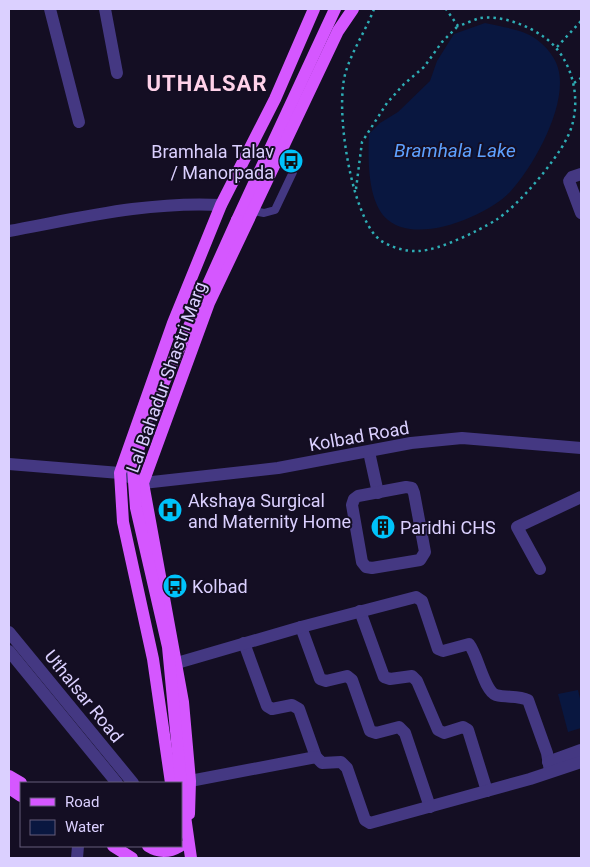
<svg xmlns="http://www.w3.org/2000/svg" width="590" height="867" viewBox="0 0 590 867" font-family="Roboto,sans-serif">
  <rect width="100%" height="100%" fill="#140e23"/>
  <g fill="#091740">
    <path d="M485 23C501 27 523 29 536 39 546 46 557 59 559 72 566 108 534 166 510 192 487 216 417 245 388 220 367 203 368 158 369 134L380 123 398 112 430 81 437 61 454 34Z"/>
    <path d="M578 690 581 703V728L568 732 558 694Z"/>
  </g>
  <g fill="none" stroke-linecap="round" stroke-linejoin="round">
    <g stroke="#2eadb5" stroke-width="2.5" stroke-dasharray="2.5 4" stroke-linecap="butt">
      <path d="M374 9C366 30 353 49 346 71 336 103 347 172 359 204 364 217 369 231 380 240 390 247 406 252 419 251 440 250 478 231 496 220 518 206 555 162 567 138 584 105 574 58 544 37 527 25 501 15 480 18 473 20 465 24 458 26L446 9"/>
      <path d="M557 47 581 21"/>
      <path d="M574 83 581 78"/>
      <path d="M356 189 362 142 387 103 404 84 424 67 442 42 458 26"/>
    </g>
    <path stroke="#443882" stroke-width="8" d="M253 211 264 213 275 210 293 172 281 154"/>
    <g stroke="#443882" stroke-width="12">
      <path d="M50 9 79 122"/>
      <path d="M105 9 117 73"/>
      <path d="M581 174 572 177 569 181 581 213"/>
      <path d="M9 231C80 218 148 201 221 205"/>
      <path d="M369 452 378 493"/>
      <path d="M406 487 412 488 414 493 425 552 420 560 372 568 366 567 362 562 352 505 354 499 358 496Z"/>
      <path d="M540 569 517 527 581 497"/>
      <path d="M360 611 384 677 390 679 412 676 417 681 438 730 444 733 463 727 468 730 487 791"/>
      <path d="M301 627 320 679 326 681 347 676 352 680 370 731 376 733 399 727 405 733 430 807"/>
      <path d="M244 643 267 706 272 709 292 705 299 709 316 757"/>
      <path d="M177 663 301 627 416 597 422 601 438 649 443 651 469 644C478 655 484 691 496 695 507 698 518 695 528 700L547 753 550 771"/>
      <path d="M548 762 581 750"/>
      <path d="M190 781 316 757 322 763 341 762 347 768 365 820 370 823 530 779 581 762"/>
      <path d="M77 858 78 846"/>
    </g>
    <g stroke="#443882" stroke-width="12">
      <path d="M9 464 120 473 143 483 278 468 411 443 462 438 581 448"/>
      <path d="M9 632 133 783"/>
      <path d="M9 651 117 783"/>
    </g>
    <g stroke="#d557ff" stroke-width="12">
      <path d="M237 220 335 9"/>
      <path d="M9 776 21 783"/>
      <path d="M171 783 153 659 123 522 120 473 173 323 221 205 275 99 314 9"/>
      <path d="M9 788 21 796"/>
      <path d="M189 814 190 781 183 702 143 483 209 303 338 31 353 9"/>
      <path d="M113 846 132 858"/>
      <path d="M148 846C159 853 170 852 180 846"/>
    </g>
    <g stroke="#d557ff" stroke-width="12">
      <path d="M181 783 168 647 136 508 133 468 146 422 237 220"/>
      <path d="M181 788 191 858"/>
    </g>
  </g>
  <defs>
    <symbol id="bus-disc" viewBox="-11 -11 22 22"><circle r="9.5" fill="#00c3fb" stroke="#140e23"/><path d="M-5-6H5V4H4V6H2V4H-2V6H-4V4H-5ZM-3.5-4V0h7V-4ZM-3.5 1.2v1.5H-2V1.2ZM2 1.2v1.5H3.5V1.2Z" fill="#111"/></symbol>
    <symbol id="hospital-disc" viewBox="-11 -11 22 22"><circle r="9.5" fill="#00c3fb" stroke="#140e23"/><path d="M-5-5h3v3.5h4V-5h3V5h-3V1.5h-4V5h-3Z" fill="#111"/></symbol>
    <symbol id="building-disc" viewBox="-11 -11 22 22"><circle r="9.5" fill="#00c3fb" stroke="#140e23"/><path d="M-4-6H4V6H1V3H-1V6H-4ZM-2.5-4.3h1.7v1.8h-1.7ZM.8-4.3h1.7v1.8H.8ZM-2.5-1h1.7V.8h-1.7ZM.8-1h1.7V.8H.8Z" fill="#111"/></symbol>
  </defs>
  <g fill-rule="evenodd">
    <use href="#bus-disc" x="277" y="147" width="28" height="28"/>
    <use href="#hospital-disc" x="156" y="496" width="28" height="28"/>
    <use href="#building-disc" x="369" y="513" width="28" height="28"/>
    <use href="#bus-disc" x="161" y="572" width="28" height="28"/>
  </g>
  <g text-anchor="middle" dominant-baseline="central" stroke-width="4" stroke-linejoin="round" paint-order="stroke">
    <g font-size="18" fill="#dbd0ff" stroke="#140e23" text-anchor="start">
      <text x="274" y="151" text-anchor="end">Bramhala Talav<tspan x="274" dy="21">/ Manorpada</tspan></text>
      <text x="188" y="500">Akshaya Surgical<tspan x="188" dy="21">and Maternity Home</tspan></text>
      <text x="400" y="527">Paridhi CHS</text>
      <text x="192" y="586">Kolbad</text>
    </g>
    <g font-size="18" fill="#dbd0ff" stroke="#140e23">
      <text transform="translate(166 377) rotate(-70)">Lal Bahadur Shastri Marg</text>
      <text transform="translate(359 436) rotate(-10)">Kolbad Road</text>
      <text transform="translate(84 696) rotate(51)">Uthalsar Road</text>
    </g>
    <g font-size="19" font-style="italic" fill="#5ea1ff" stroke="#140e23">
      <text x="455" y="150">Bramhala Lake</text>
    </g>
    <g font-size="22" font-weight="bold" letter-spacing="1" fill="#ffd2e9" stroke="#140e23">
      <text x="207" y="83">UTHALSAR</text>
    </g>
  </g>
  <rect width="590" height="867" fill="none" stroke="#dbd0ff" stroke-width="20"/>
  <rect x="20" y="782" width="162" height="65" fill="#140e23" stroke="#645c7b"/>
  <rect x="30" y="798" width="25" height="8" fill="#d557ff" stroke="#645c7b"/>
  <text x="65" y="807" font-size="15" fill="#dbd0ff">Road</text>
  <rect x="30" y="820" width="25" height="15" fill="#091740" stroke="#645c7b"/>
  <text x="65" y="832" font-size="15" fill="#dbd0ff">Water</text>
</svg>
